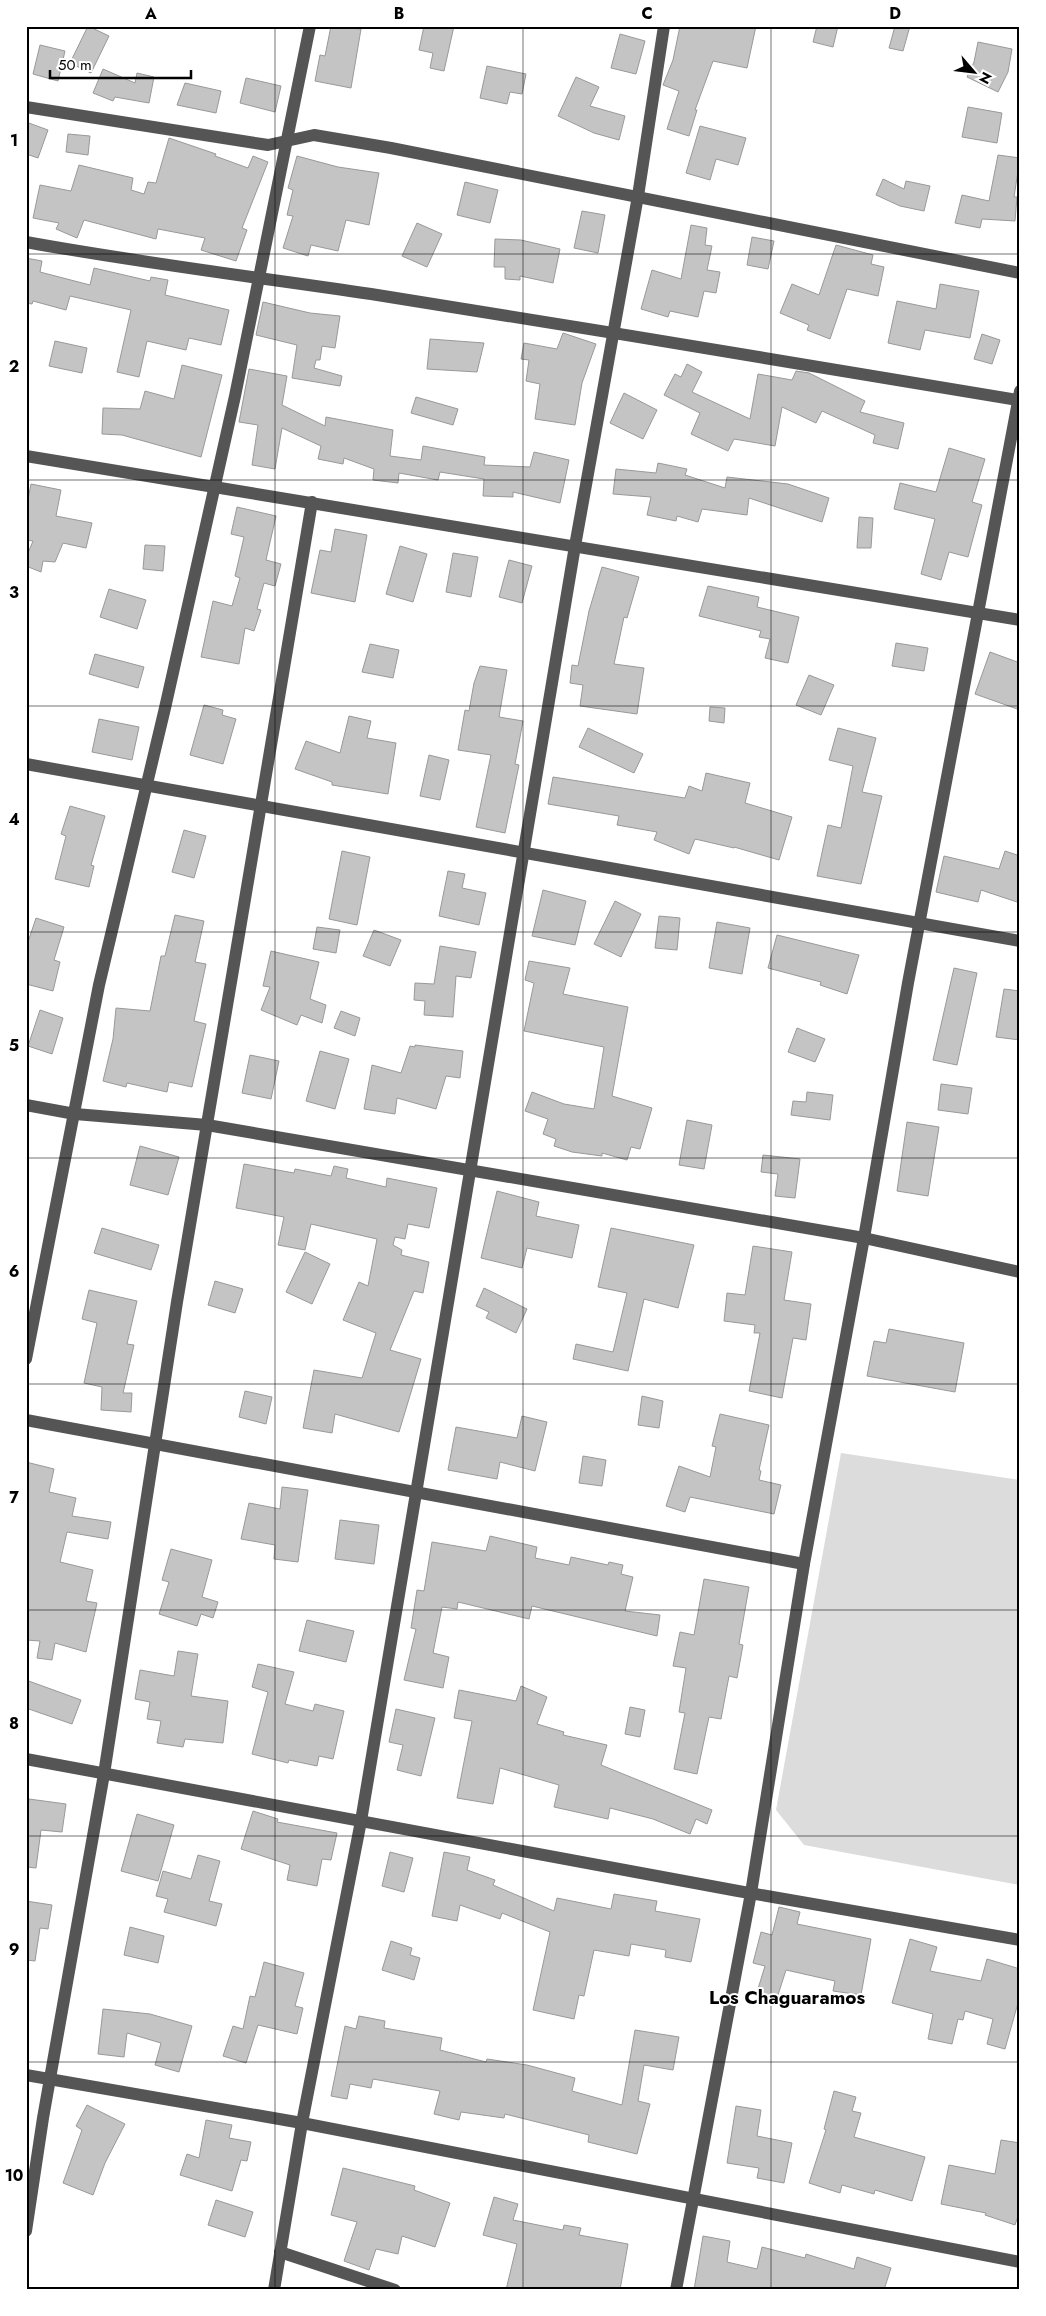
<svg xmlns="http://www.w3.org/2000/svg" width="1046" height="2316" viewBox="0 0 1046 2316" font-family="Jost,sans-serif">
  <rect width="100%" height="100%" fill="#fff"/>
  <path fill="#dcdcdc" d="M841 1453 1020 1480V1885L804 1845 776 1810Z"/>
  <g fill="#c4c4c4" stroke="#999">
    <path d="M88 26 109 36 91 73 70 63Z"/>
    <path d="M331 26 361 29 351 88 315 81 320 55 325 56Z"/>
    <path d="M424 26H454L444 71 430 68 433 53 419 50Z"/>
    <path d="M680 26H756L747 68 713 61 695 110H697L689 136 667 129 679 91 663 85 673 60Z"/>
    <path d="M817 26H838L833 47 813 42Z"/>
    <path d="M895 26H910L903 51 889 48Z"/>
    <path d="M620 34 645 41 636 74 611 68Z"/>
    <path d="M978 42 1012 49 1008 72 998 92 967 77 974 62Z"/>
    <path d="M40 45 65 51 58 81 33 74Z"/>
    <path d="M487 66 526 74 522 94 510 92 507 104 480 98Z"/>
    <path d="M103 69 135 83 137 73 154 77 149 103 115 97 113 101 93 93Z"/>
    <path d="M576 77 599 87 590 106 625 116 619 140 594 133 558 116Z"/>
    <path d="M246 78 281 86 275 112 240 103Z"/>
    <path d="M185 83 221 91 216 113 177 105Z"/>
    <path d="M968 107 1002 113 997 143 962 137Z"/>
    <path d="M26 122 48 130 38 158 26 154Z"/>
    <path d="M700 126 746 138 738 165 716 159 710 180 686 173Z"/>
    <path d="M68 134 90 136 88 155 66 152Z"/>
    <path d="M169 138 216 154 215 156 248 168 253 156 268 162 242 228 247 230 236 261 201 250 205 238 158 229 156 239 84 220 77 238 56 229 59 223 33 218 40 185 71 191 79 165 133 178 131 190 144 194 148 182 156 183Z"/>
    <path d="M998 155 1020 158 1014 197H1017L1015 221 982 219 980 228 955 223 962 195 989 201Z"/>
    <path d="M297 156 338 167 379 173 369 225 346 220 338 251 311 245 308 256 283 248 293 216 287 215 293 190 288 188Z"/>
    <path d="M883 179 904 189 906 181 930 186 924 211 900 206 876 195Z"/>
    <path d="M465 182 498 190 490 223 457 215Z"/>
    <path d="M582 211 605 215 598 253 574 248Z"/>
    <path d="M417 223 442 234 427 267 402 256Z"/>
    <path d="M691 225 707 228 705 245 712 246 707 270 720 272 716 293 704 291 698 317 670 311 668 317 641 309 652 270 681 279Z"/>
    <path d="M752 237 774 241 768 269 747 265Z"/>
    <path d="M495 239 521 240 560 249 553 283 520 276V280L505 279V267H494Z"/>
    <path d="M836 245 873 255 871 264 884 267 878 296 847 289 830 339 807 330 809 325 780 313 792 284 819 295Z"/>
    <path d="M26 258 42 261 40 272 90 285 94 268 150 281 151 277 168 280 165 295 229 310 221 345 189 338 186 350 147 341 139 377 117 372 131 310 70 296 66 310 33 301 32 304 26 303Z"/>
    <path d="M940 284 979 291 970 338 925 330 920 350 888 343 897 301 936 309Z"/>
    <path d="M263 302 310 313 340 316 335 348 322 346 320 360H316L314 368 342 376 340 386 292 378 297 345 256 335Z"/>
    <path d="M563 333 596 344 582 383 575 425 535 419 540 384 526 381 529 360 521 359 524 343 557 349Z"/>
    <path d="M982 334 1000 340 992 364 974 359Z"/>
    <path d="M430 339 484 343 477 372 427 369Z"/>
    <path d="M55 341 87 348 82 373 49 366Z"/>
    <path d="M687 364 702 372 692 392 750 419 758 374 792 380 796 371 809 373 865 401 860 412 904 423 898 449 873 443 875 435 822 411 816 423 782 407 775 446 734 439 728 451 691 434 700 413 664 395 675 374 681 377Z"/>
    <path d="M182 365 222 375 201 457 122 435 102 434 103 408 140 409 145 391 174 399Z"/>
    <path d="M249 369 287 376 282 405 325 426 326 417 393 430 390 456 421 460 423 446 485 457 484 465 530 467 534 452 569 460 560 503 513 492V497L483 496 484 479 440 472 438 480 399 473 398 483 373 480 374 469 344 458 343 464 318 459 321 446 282 428 275 469 252 465 258 425 239 422Z"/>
    <path d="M624 393 657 410 643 439 610 423Z"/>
    <path d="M416 397 458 409 453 425 411 413Z"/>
    <path d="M949 448 985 459 972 502 982 505 968 557 949 552 941 580 921 574 935 519 894 509 900 483 936 492Z"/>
    <path d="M658 463 687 469 685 475 725 488 727 477 788 484 829 498 822 522 749 498 747 515 702 509 698 522 677 516 676 521 647 515 651 497 613 494 616 469 656 473Z"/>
    <path d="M31 484 61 490 56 516 92 523 86 548 63 543 55 562 43 561 41 572 26 566V558L33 541 26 540V509Z"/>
    <path d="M237 507 276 516 266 560 281 564 275 586 264 583 257 609 261 610 254 631 245 628 239 664 201 657 213 601 232 606 240 578 235 576 244 537 231 534Z"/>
    <path d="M859 517 873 518 871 548H857Z"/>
    <path d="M335 529 367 535 355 602 311 593 320 550 331 552Z"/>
    <path d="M145 545 165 546 163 571 143 569Z"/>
    <path d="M400 546 427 554 413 602 386 594Z"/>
    <path d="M453 553 478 557 471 597 446 592Z"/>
    <path d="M509 560 532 566 522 603 499 597Z"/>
    <path d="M602 567 639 577 627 618 624 617 614 664 644 668 637 714 580 706 583 685 570 683 572 665 578 666 589 611Z"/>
    <path d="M708 586 759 597 757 607 799 617 788 663 765 658 770 639 759 637 761 631 699 616Z"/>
    <path d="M109 589 146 600 137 629 100 617Z"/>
    <path d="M896 643 928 648 924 671 892 666Z"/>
    <path d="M370 644 399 650 393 678 362 672Z"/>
    <path d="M990 652 1020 663V710L975 694Z"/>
    <path d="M95 654 144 667 138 688 89 674Z"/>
    <path d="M480 666 507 670 499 717 523 721 515 764 519 765 505 833 476 827 491 755 458 750 465 710 469 711 474 683Z"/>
    <path d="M809 675 834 685 821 715 796 705Z"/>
    <path d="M204 705 223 710 222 715 236 719 223 764 190 755Z"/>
    <path d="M710 707 725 708 724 723 709 721Z"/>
    <path d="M349 716 371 721 367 738 396 743 388 794 332 785V782L295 769 306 741 340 753Z"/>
    <path d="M99 719 139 727 132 760 92 752Z"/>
    <path d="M588 728 643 754 634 773 579 747Z"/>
    <path d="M838 728 876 738 862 792 882 796 861 884 817 876 828 825 841 828 853 766 829 760Z"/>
    <path d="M429 755 449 760 440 800 420 796Z"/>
    <path d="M706 773 750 783 745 803 792 817 779 860 734 847V848L695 839 689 854 654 840 657 832 617 825 619 816 548 804 553 777 685 798 689 786 702 791Z"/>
    <path d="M70 806 105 816 91 865 94 866 89 887 55 879 66 836 61 834Z"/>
    <path d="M184 830 206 836 194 878 172 872Z"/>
    <path d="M342 851 370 857 357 925 329 919Z"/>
    <path d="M1005 851 1020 856V903L981 890 978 902 936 892 944 856 999 869Z"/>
    <path d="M448 871 465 874 462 888 486 893 479 925 439 916Z"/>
    <path d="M543 890 586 901 575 945 532 936Z"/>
    <path d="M615 901 641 914 621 957 594 944Z"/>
    <path d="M175 915 204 921 195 962 206 964 194 1021 206 1024 192 1087 169 1082 167 1092 127 1083 126 1087 103 1081 113 1039 116 1008 150 1011 161 956H165Z"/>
    <path d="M659 916 680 918 677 950 655 948Z"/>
    <path d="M36 918 64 927 54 960 60 962 53 991 26 984V948Z"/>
    <path d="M717 922 750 928 742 974 709 968Z"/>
    <path d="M317 927 340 930 336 953 313 949Z"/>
    <path d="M374 930 401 940 390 966 363 956Z"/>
    <path d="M777 935 859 955 847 994 820 985 821 982 768 968Z"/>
    <path d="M440 946 476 952 471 978 456 976 453 1017 424 1015 425 1001 414 1000 415 983 434 984Z"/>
    <path d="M271 951 319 962 310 999 326 1005 322 1023 301 1015 297 1025 261 1010 270 987 263 986Z"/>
    <path d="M529 961 570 968 563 994 628 1007 612 1096 652 1108 640 1149 631 1147 627 1160 602 1153V1156L572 1152 554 1146 556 1139 543 1134 548 1119 525 1111 532 1092 564 1104 594 1109 604 1047 524 1031 534 983 525 980Z"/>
    <path d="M954 968 977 973 957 1065 933 1060Z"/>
    <path d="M1004 989 1020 991V1040L996 1037Z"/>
    <path d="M40 1010 63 1018 52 1054 28 1046Z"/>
    <path d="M341 1011 360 1018 355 1036 334 1028Z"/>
    <path d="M797 1028 825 1039 815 1062 788 1052Z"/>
    <path d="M415 1045 463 1051 460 1078 446 1076 436 1109 397 1098 395 1114 364 1109 372 1065 401 1073 410 1046 415 1047Z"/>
    <path d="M320 1051 349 1059 335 1109 306 1101Z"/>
    <path d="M250 1055 279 1061 271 1099 242 1093Z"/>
    <path d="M941 1084 972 1088 968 1114 938 1110Z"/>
    <path d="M807 1092 833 1095 830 1120 791 1115 793 1101 806 1102Z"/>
    <path d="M687 1120 712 1125 704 1169 679 1165Z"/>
    <path d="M907 1122 939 1127 928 1196 897 1191Z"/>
    <path d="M140 1146 179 1157 168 1195 130 1185Z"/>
    <path d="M763 1155 800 1159 795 1198 775 1196 778 1174 761 1172Z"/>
    <path d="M244 1164 294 1173 295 1169 331 1176 334 1166 348 1169 346 1178 386 1187 387 1178 437 1188 429 1228 408 1224 405 1239 395 1237 393 1245 402 1250 401 1255 429 1262 423 1293 414 1291 390 1350 421 1359 399 1432 335 1414 332 1433 303 1428 314 1370 362 1378 376 1333 343 1320 359 1282 368 1286 377 1239 311 1224 305 1250 278 1245 284 1217 236 1208Z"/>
    <path d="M497 1191 539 1202 536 1216 579 1225 572 1258 527 1248 522 1268 481 1258Z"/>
    <path d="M102 1228 159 1245 151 1270 94 1253Z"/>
    <path d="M611 1228 694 1245 678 1308 644 1299 628 1371 573 1359 576 1344 613 1352 627 1293 598 1287Z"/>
    <path d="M753 1246 792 1252 784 1300 811 1304 806 1340 793 1338 782 1398 749 1391 760 1333H754L755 1325 724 1321 727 1293 745 1295Z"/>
    <path d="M305 1252 330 1264 312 1304 286 1292Z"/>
    <path d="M215 1281 243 1289 235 1313 208 1305Z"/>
    <path d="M484 1288 527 1309 516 1333 486 1318 489 1312 476 1306Z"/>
    <path d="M89 1290 137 1301 127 1344 134 1345 123 1393H132L131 1412 101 1410 102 1387 84 1383 97 1323 82 1319Z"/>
    <path d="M889 1329 964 1343 955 1392 867 1376 874 1341 886 1343Z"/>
    <path d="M245 1391 272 1397 266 1424 239 1417Z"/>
    <path d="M642 1396 663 1401 659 1428 638 1425Z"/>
    <path d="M720 1414 769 1425 759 1470 761 1471 759 1480 781 1485 774 1514 690 1497 685 1512 666 1506 679 1466 710 1477 716 1447 712 1446Z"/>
    <path d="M522 1416 547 1422 535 1471 500 1462 497 1479 448 1470 456 1427 517 1438Z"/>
    <path d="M583 1456 606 1460 602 1486 579 1483Z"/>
    <path d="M26 1462 54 1469 49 1492 76 1498 72 1516 111 1522 108 1539 67 1532 60 1562 93 1570 86 1601 97 1603 86 1652 55 1643 52 1660 37 1658 40 1641 26 1640Z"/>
    <path d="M282 1487 308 1490 298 1562 274 1559 275 1545 241 1539 249 1503 280 1509Z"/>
    <path d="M340 1520 379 1525 374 1564 335 1559Z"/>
    <path d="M490 1536 537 1547 535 1558 569 1565 571 1557 608 1565 609 1562 623 1565 621 1574 633 1577 625 1611 660 1615 657 1636 532 1606 529 1619 458 1602 457 1609 442 1607 433 1653 449 1657 443 1688 404 1680 416 1629 411 1628 417 1590 424 1591 432 1542 486 1551Z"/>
    <path d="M171 1549 212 1560 202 1597 218 1602 213 1618 201 1614 197 1626 159 1614 169 1582 162 1580Z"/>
    <path d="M704 1579 749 1587 739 1644 743 1645 737 1678 729 1676 721 1719 709 1717 697 1774 674 1769 685 1713 679 1712 686 1668 673 1666 680 1632 694 1635Z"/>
    <path d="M307 1620 354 1631 346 1662 299 1651Z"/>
    <path d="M178 1651 198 1654 191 1696 228 1701 223 1743 185 1739 183 1747 157 1743 161 1721 147 1719 150 1702 135 1699 140 1670 174 1676Z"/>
    <path d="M258 1664 294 1672 285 1704 313 1711 315 1704 344 1711 333 1759 319 1756 317 1766 289 1760 288 1763 252 1754 268 1692 252 1687Z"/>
    <path d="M26 1680 81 1700 72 1724 26 1708Z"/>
    <path d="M521 1686 547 1697 537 1724 564 1732 563 1735 607 1745 601 1765 712 1810 707 1824 696 1819 690 1834 653 1819 610 1808 608 1819 554 1807 559 1785 500 1768 493 1804 457 1798 472 1721 454 1718 459 1690 516 1701Z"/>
    <path d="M630 1707 645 1710 640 1737 625 1734Z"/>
    <path d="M396 1709 435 1718 421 1776 397 1770 403 1745 389 1742Z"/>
    <path d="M29 1799 66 1804 62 1832 41 1830 36 1868 26 1867V1807H28Z"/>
    <path d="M253 1811 278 1819 277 1822 337 1833 331 1860 322 1859 317 1886 287 1880 290 1865 241 1849Z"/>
    <path d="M137 1814 174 1825 158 1881 121 1871Z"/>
    <path d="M390 1852 413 1858 404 1892 382 1886Z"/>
    <path d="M444 1852 470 1857 467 1870 495 1880 493 1885 554 1911 557 1898 611 1909 614 1894 657 1901 655 1911 700 1919 691 1962 665 1957 666 1950 631 1944 629 1956 594 1950 584 1996 579 1995 574 2019 533 2010 550 1932 502 1913 500 1919 460 1905 457 1921 432 1916Z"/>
    <path d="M198 1855 220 1861 209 1901 222 1904 216 1926 164 1912 168 1899 156 1896 163 1871 191 1879Z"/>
    <path d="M26 1901 52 1905 48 1929 40 1928 35 1961 26 1960Z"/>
    <path d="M779 1907 800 1912 797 1924 871 1939 861 1995 833 1991 835 1981 786 1970 777 1998 757 1992 765 1966 753 1963 761 1932 772 1935Z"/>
    <path d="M130 1927 164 1936 158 1963 124 1955Z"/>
    <path d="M910 1939 937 1947 930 1971 981 1981 987 1959 1020 1969V2003H1018L1005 2049 987 2044 993 2019 965 2011 963 2020 958 2019 952 2044 928 2039 933 2014 892 2003Z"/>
    <path d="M391 1941 412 1948 410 1955 420 1958 414 1980 382 1970Z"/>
    <path d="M264 1962 304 1973 295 2006 303 2008 297 2034 258 2025 246 2063 223 2056 233 2026 243 2029 250 1996 255 1997Z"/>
    <path d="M103 2009 150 2014 192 2026 179 2072 155 2065 161 2043 127 2033 124 2057 98 2054Z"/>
    <path d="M359 2016 385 2021 384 2028 442 2038 440 2050 486 2062 487 2059 527 2065 575 2078 572 2091 622 2105 635 2030 679 2037 673 2070 644 2065 638 2101 650 2104 637 2154 588 2142 589 2135 505 2114 504 2118 461 2112 459 2120 434 2114 440 2091 373 2079 371 2088 350 2084 347 2099 331 2096 345 2026 356 2029Z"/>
    <path d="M834 2091 856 2097 852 2111 861 2113 854 2137 925 2157 912 2201 875 2190 874 2194 842 2185 840 2193 809 2183 826 2130 824 2129Z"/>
    <path d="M87 2105 125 2124 105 2163 93 2195 63 2183 82 2130 76 2126Z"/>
    <path d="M736 2106 761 2110 757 2136 792 2143 784 2183 757 2178 759 2168 727 2163Z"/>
    <path d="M206 2120 232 2125 229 2138 251 2142 247 2161 241 2160 232 2191 180 2175 187 2154 199 2158Z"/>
    <path d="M1001 2140 1020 2143V2210L1015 2225 985 2215 986 2213 941 2204 949 2165 995 2174Z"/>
    <path d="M343 2168 415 2186 414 2190 450 2203 435 2247 402 2236 398 2254 376 2249 369 2270 344 2261 357 2222 331 2215Z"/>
    <path d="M494 2197 518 2204 513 2220 563 2230 564 2225 581 2228 579 2235 628 2244 620 2290H506L517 2244 483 2235Z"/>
    <path d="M216 2200 253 2212 245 2237 208 2225Z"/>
    <path d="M703 2236 730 2241 727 2262 757 2269 762 2247 805 2258 806 2254 854 2269 857 2257 891 2268 884 2290H694Z"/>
  </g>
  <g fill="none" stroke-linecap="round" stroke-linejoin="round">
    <g stroke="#555" stroke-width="12">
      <path d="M26 107 268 145 314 135 391 148 1020 273"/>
      <path d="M26 242C141 263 256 277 371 294 587 328 802 364 1018 400"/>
      <path d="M26 456 1020 620"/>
      <path d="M26 764 1020 941"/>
      <path d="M26 1105 75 1114 207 1125 864 1238 1020 1272"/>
      <path d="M26 1359 99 985 165 708 235 396 310 26"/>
      <path d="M26 1420 804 1564"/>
      <path d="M26 1759 738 1891 1020 1940"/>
      <path d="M26 2075 302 2123 1020 2262"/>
      <path d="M26 2231 43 2118 104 1774 177 1302 312 502"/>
      <path d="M280 2252 395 2290"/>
      <path d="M274 2290 302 2123 361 1821 575 546 638 196 664 26"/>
      <path d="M676 2290 751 1893 804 1564 864 1238 908 983 1020 391"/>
    </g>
  </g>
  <path fill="none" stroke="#000" stroke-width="1" stroke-opacity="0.55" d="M275 26V2290M523 26V2290M771 26V2290M26 254H1020M26 480H1020M26 706H1020M26 932H1020M26 1158H1020M26 1384H1020M26 1610H1020M26 1836H1020M26 2062H1020"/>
  <g text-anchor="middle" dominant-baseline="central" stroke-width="4" stroke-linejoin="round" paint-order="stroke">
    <g font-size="19" font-weight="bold" fill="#000" stroke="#fff">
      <text x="787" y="1997">Los Chaguaramos</text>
    </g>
  </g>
  <rect width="1046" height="2316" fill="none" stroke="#ffffff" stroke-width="55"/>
  <g transform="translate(974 72) rotate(118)" stroke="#ffffff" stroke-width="4" paint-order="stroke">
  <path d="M0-4L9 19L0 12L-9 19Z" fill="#000000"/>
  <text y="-8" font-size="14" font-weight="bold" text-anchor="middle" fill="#000000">N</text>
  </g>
  <path d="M50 70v8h141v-8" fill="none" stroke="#000000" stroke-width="2.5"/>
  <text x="58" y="70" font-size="15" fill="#000000" stroke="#ffffff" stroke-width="4" paint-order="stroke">50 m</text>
  <rect x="28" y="28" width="990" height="2260" fill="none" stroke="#000" stroke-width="2"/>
  <g font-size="16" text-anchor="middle" font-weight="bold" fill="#000">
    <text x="151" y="19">A</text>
    <text x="399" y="19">B</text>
    <text x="647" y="19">C</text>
    <text x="895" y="19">D</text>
    <text x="14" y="146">1</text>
    <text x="14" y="372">2</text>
    <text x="14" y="598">3</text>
    <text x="14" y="825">4</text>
    <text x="14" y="1051">5</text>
    <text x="14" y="1277">6</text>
    <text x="14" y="1503">7</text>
    <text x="14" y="1729">8</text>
    <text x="14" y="1955">9</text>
    <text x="14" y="2181">10</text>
  </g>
</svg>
